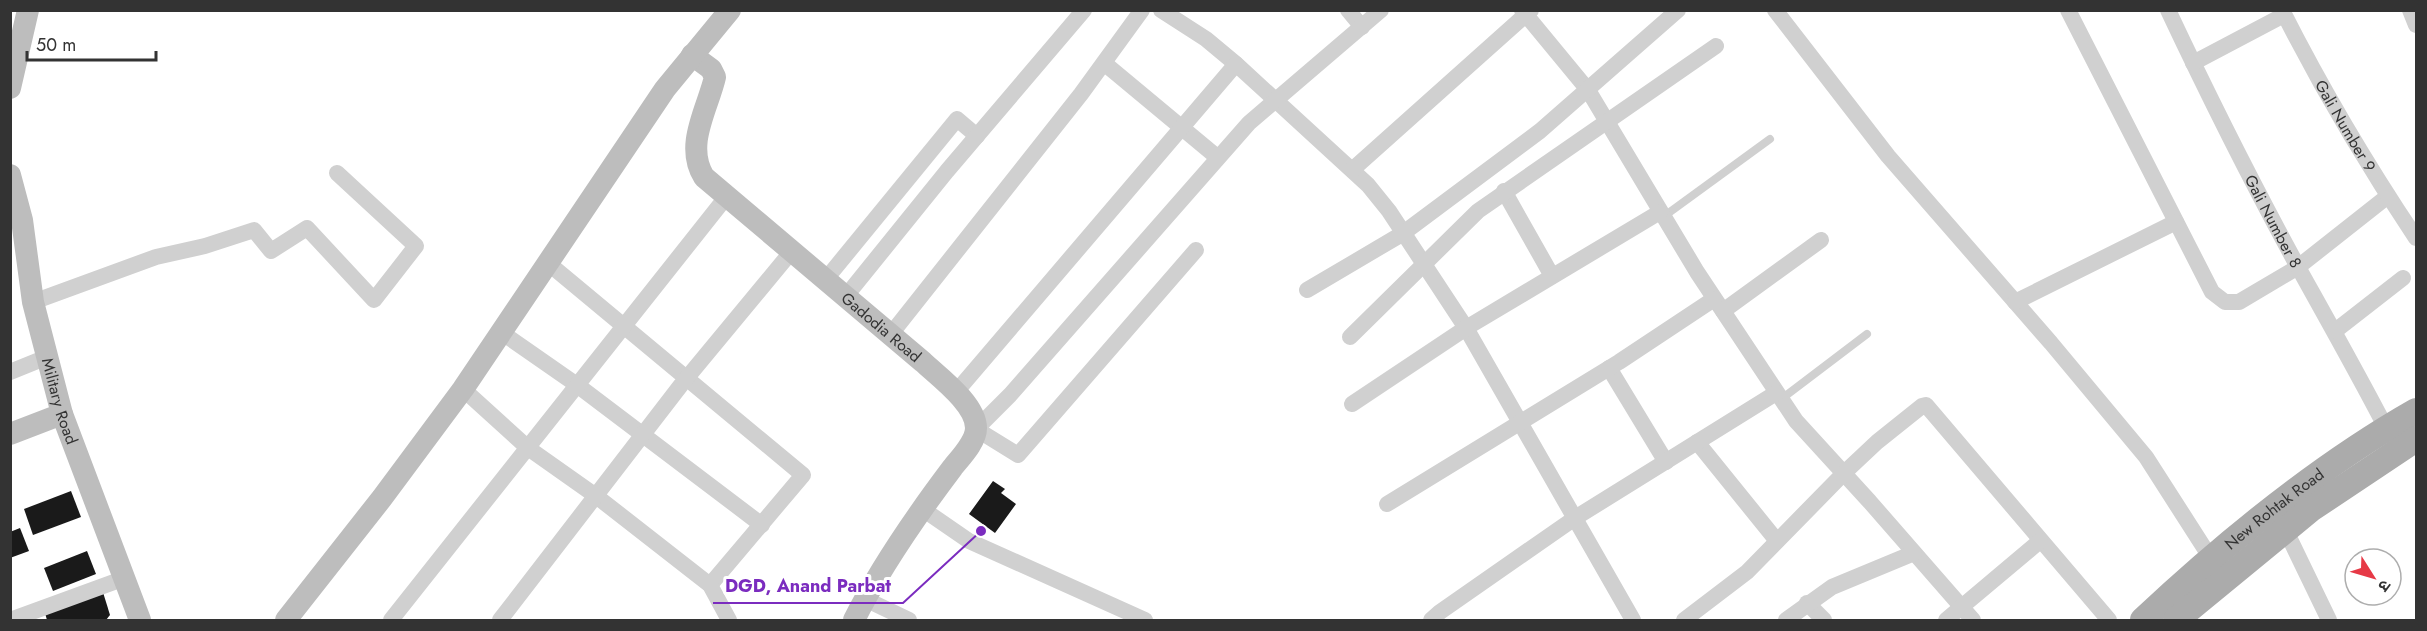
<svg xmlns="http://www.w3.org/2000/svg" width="2427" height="631" viewBox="0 0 2427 631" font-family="Jost,'Noto Sans Devanagari',sans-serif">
  <rect width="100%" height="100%" fill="#fff"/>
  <g fill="#1a1a1a">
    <path d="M993 481 1005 489 1001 493 1016 504 995 533 969 514Z"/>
    <path d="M71 491 81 517 33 535 24 509Z"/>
    <path d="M20 528 29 551 10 558V532Z"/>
    <path d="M87 551 96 574 53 591 44 568Z"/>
    <path d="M102 589 110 615 106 620H47L44 610Z"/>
  </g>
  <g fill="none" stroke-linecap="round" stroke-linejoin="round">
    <g stroke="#d0d0d0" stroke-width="8">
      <path d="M1663 217 1770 139"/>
      <path d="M1780 400 1867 334"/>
    </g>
    <g stroke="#d0d0d0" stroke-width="16">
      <path d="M1161 10 1206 39 1236 64 1368 185 1389 211 1466 328 1633 620"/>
      <path d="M1348 10 1362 27"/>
      <path d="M1522 10 1588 90 1697 272 1796 421 1870 502 1973 620"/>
      <path d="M1775 10 1888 156 2051 343 2146 457 2212 560"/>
      <path d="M2068 10 2212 292 2225 302H2239L2298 267 2388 196"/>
      <path id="s1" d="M2168 10C2209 97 2252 183 2298 267 2328 321 2358 374 2386 428"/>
      <path id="s2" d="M2282 10C2322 89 2367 165 2416 238"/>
      <path d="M2410 10 2416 25"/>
      <path d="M1104 63 1217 157"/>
      <path d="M2193 63 2284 15"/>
      <path d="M1352 170 1531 10"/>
      <path d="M1504 191 1552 276"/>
      <path d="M1196 250 1018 455 976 429 1010 395 1249 123 1381 10"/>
      <path d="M548 263 803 475 710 585"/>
      <path d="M826 279 957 119 977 136"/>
      <path d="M1307 290 1402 234 1540 131 1678 10"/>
      <path d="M846 296 947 171 1084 10"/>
      <path d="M33 302 156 257 205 246 254 230 271 251 307 228 374 300 416 246 337 173"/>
      <path d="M2015 302 2176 222"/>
      <path d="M1723 311 1821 240"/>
      <path d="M2335 331 2403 278"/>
      <path d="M501 332 577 385 762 525"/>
      <path d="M891 334 1081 94 1142 10"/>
      <path d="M1350 337 1478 211 1716 46"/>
      <path d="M1609 368 1666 462"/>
      <path d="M10 372 47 357"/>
      <path d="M463 389 528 448 596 496 710 585 729 620"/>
      <path d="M956 392 1236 64"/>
      <path d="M1352 404 1466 328 1660 212"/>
      <path d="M1697 442 1777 541"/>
      <path d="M1387 504 1619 362 1714 299"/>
      <path d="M921 508 969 541 1145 620"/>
      <path d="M2286 531 2329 620"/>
      <path d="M865 599 909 620"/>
      <path d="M1807 603 1824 620"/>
      <path d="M10 620 125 578"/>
      <path d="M391 620 727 196"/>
      <path d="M500 620 681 385 792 251"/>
      <path d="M1431 620 1440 612 1575 518 1776 393"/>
      <path d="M1684 620 1747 572 1844 473 1877 442 1922 406 1926 405 2109 620"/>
      <path d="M1786 620 1832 587 1914 553"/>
      <path d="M1946 620 2040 541"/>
    </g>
    <g stroke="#bdbdbd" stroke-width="22">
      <path id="s3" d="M692 55 711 69 715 77C708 108 684 145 704 177L923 362C939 377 976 404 976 428 976 442 961 457 953 467 916 516 881 566 854 620"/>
      <path d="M10 88 28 10"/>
      <path id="s4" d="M10 175 22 220 33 302 62 414 140 620"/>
      <path d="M10 434 62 414"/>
      <path d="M286 620 382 498 463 389 665 89 730 10"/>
    </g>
    <g stroke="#ababab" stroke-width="26">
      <path id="s5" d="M2143 620C2223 545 2321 465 2416 411"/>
      <path d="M2176 620 2311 509 2416 439"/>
    </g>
  </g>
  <g text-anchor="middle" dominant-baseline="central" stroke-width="6" stroke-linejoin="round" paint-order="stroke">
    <g font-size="16" fill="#333" stroke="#fff">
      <text stroke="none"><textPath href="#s2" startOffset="132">Gali Number 9</textPath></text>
      <text stroke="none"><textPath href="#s1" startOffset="236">Gali Number 8</textPath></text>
      <text stroke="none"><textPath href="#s3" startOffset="369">Gadodia Road</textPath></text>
      <text stroke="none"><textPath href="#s4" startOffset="232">Military Road</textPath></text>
      <text stroke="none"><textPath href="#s5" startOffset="172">New Rohtak Road</textPath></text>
    </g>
  </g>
  <path fill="none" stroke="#7b2cbf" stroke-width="2" d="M981 531L903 603H713"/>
  <circle fill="#7b2cbf" stroke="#fff" stroke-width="2" cx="981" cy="531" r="6"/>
  <g font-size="18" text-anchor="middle" font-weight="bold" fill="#7b2cbf" stroke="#fff" stroke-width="6" stroke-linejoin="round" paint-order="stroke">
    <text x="808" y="592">DGD, Anand Parbat</text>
  </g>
  <rect width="2427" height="631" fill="none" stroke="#333333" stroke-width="24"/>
  <g transform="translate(2373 577) rotate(127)"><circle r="28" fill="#ffffff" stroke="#adadad" stroke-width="1.5"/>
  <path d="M0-4.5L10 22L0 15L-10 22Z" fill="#e63946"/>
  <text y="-9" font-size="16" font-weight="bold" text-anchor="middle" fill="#333333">उ</text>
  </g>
  <path d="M27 51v9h129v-9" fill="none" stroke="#333333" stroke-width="3"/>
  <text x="36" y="51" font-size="18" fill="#333333" stroke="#ffffff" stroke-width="4.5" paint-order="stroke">50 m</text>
</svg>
